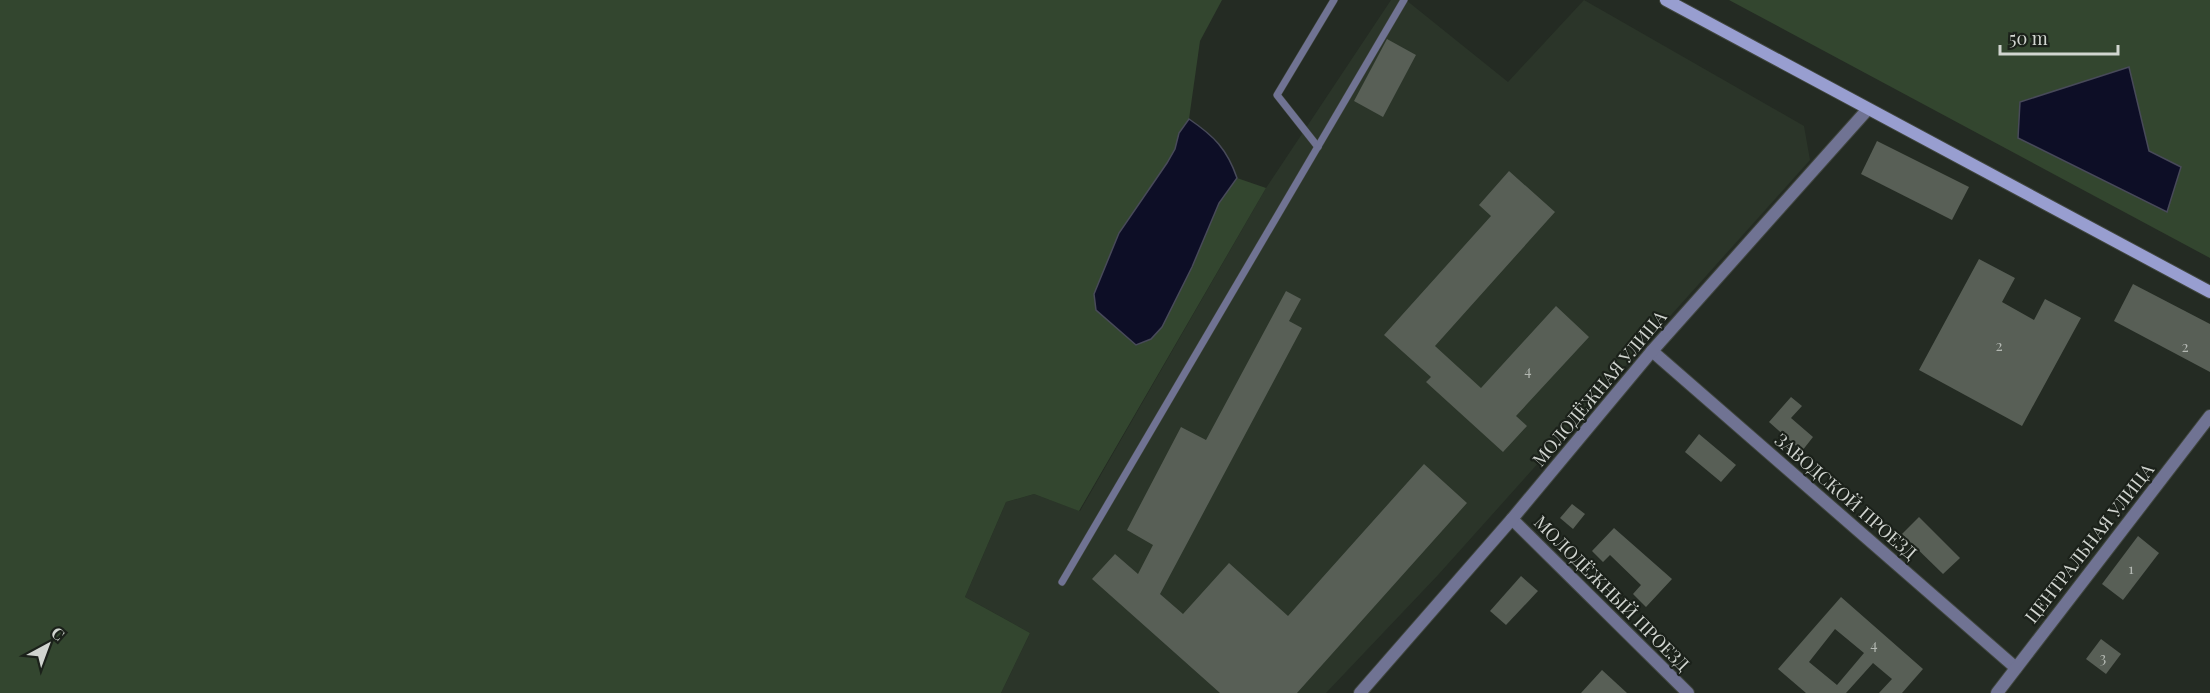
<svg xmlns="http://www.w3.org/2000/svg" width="2210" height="693" viewBox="0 0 2210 693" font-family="'Playfair Display',serif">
  <rect width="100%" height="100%" fill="#242b23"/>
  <path fill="#2b3529" d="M1391 0H1406L1508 82 1584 0 1804 126 1810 160 1438 575 1326 693H1001L1030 633 965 597 1006 502 1034 494 1080 511 1266 188Z"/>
  <g fill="#33462f" fill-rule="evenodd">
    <path d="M0 0H1222L1200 41 1189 119 1179 133 1176 149 1167 163 1119 233 1162 327 1192 267 1219 203 1237 178 1266 188 1079 511 1034 494 1006 502 965 597 1030 633 1001 693H0Z"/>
    <path d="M1729 0H2210V258ZM2129 67 2149 151 2020 102Z"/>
  </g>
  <g fill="#0d0e26" stroke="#484a59" stroke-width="1.5">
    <path d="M2129 67 2149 151 2181 167 2167 212 2018 138 2020 102Z"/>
    <path d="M1189 119C1214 136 1227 149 1237 178L1219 203 1192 267 1162 327 1151 339 1136 345 1096 310 1094 294 1119 233 1167 163 1175 149 1179 133Z"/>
  </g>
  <g fill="#585f56" fill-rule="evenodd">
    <path d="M1387 39 1416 55 1383 117 1354 101Z"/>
    <path d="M1877 141 1969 187 1952 220 1861 174Z"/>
    <path d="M1509 171 1555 212 1435 346 1481 388 1556 306 1589 337 1516 416 1527 426 1503 452 1426 382 1431 377 1384 335 1491 216 1479 205Z"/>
    <path d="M1979 259 2015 278 2002 302 2034 320 2045 299 2081 318 2022 426 1919 370Z"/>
    <path d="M2133 284 2210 324V372L2114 321Z"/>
    <path d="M1286 291 1301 299 1289 321 1302 328 1160 594 1183 614 1229 563 1288 616 1424 464 1467 503 1297 693H1220L1092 579 1115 554 1138 574 1153 545 1127 530 1181 427 1206 440Z"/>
    <path d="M1791 397 1802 406 1791 418 1813 437 1802 451 1769 422Z"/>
    <path d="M1699 434 1736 465 1721 482 1685 452Z"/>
    <path d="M1572 504 1585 514 1573 529 1560 518Z"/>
    <path d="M1919 517 1960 558 1943 574 1902 534Z"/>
    <path d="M1614 528 1672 579 1646 607 1633 594 1641 585 1610 555 1603 562 1592 551Z"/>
    <path d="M2138 536 2159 553 2123 600 2102 584Z"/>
    <path d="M1521 576 1538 591 1506 625 1490 611Z"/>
    <path d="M1841 597 1923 669 1902 693H1879L1892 679 1873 663 1846 693H1806L1778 669ZM1835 629 1864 653 1837 685 1809 662Z"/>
    <path d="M2101 639 2121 654 2106 674 2086 659Z"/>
    <path d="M1602 670 1627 693H1581Z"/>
  </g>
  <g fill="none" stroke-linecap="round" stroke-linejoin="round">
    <defs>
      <g id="lane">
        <path d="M1318 147 1277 95 1334 0"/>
        <path d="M1062 582 1404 0"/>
      </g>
      <g id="street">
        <path d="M1652 351 2016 668"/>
        <path d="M1512 519 1688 693"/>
        <path d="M1360 693 1512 519 1652 351 1868 109"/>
        <path d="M1997 693 2210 416"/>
      </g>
      <path id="secondary" d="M1666 0 2210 292"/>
    </defs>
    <use href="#lane" stroke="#40463f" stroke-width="8"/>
    <use href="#street" stroke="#40463f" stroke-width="14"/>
    <use href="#secondary" stroke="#40463f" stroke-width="14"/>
    <use href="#lane" stroke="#707393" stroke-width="7"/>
    <use href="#street" stroke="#707393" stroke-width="12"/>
    <use href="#secondary" stroke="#989ed0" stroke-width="12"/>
  </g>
  <g text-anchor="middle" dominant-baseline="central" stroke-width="4.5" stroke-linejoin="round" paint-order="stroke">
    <g font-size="15" fill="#b3b8b2">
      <text x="1999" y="345">2</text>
      <text x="2185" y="346">2</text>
      <text x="1528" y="370">4</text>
      <text x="2131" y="568">1</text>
      <text x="1874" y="644">4</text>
      <text x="2103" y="657">3</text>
    </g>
    <g font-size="18" fill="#d1d5d0" stroke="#1b211a">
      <text transform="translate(1599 388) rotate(-50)">МОЛОДЁЖНАЯ УЛИЦА</text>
      <text transform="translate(1846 496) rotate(41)">ЗАВОДСКОЙ ПРОЕЗД</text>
      <text transform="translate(2089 543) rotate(-52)">ЦЕНТРАЛЬНАЯ УЛИЦА</text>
      <text transform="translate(1612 593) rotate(45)">МОЛОДЁЖНЫЙ ПРОЕЗД</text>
    </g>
  </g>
  <g transform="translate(48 645) rotate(41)" stroke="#1b211a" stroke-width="4.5" paint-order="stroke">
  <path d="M0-4.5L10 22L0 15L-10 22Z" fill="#d1d5d0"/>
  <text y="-9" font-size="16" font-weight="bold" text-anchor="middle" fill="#d1d5d0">С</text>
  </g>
  <path d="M2000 45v9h118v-9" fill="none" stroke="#d1d5d0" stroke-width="3"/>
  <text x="2009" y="45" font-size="18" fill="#d1d5d0" stroke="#1b211a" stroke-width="4.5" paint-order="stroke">50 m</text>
</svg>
